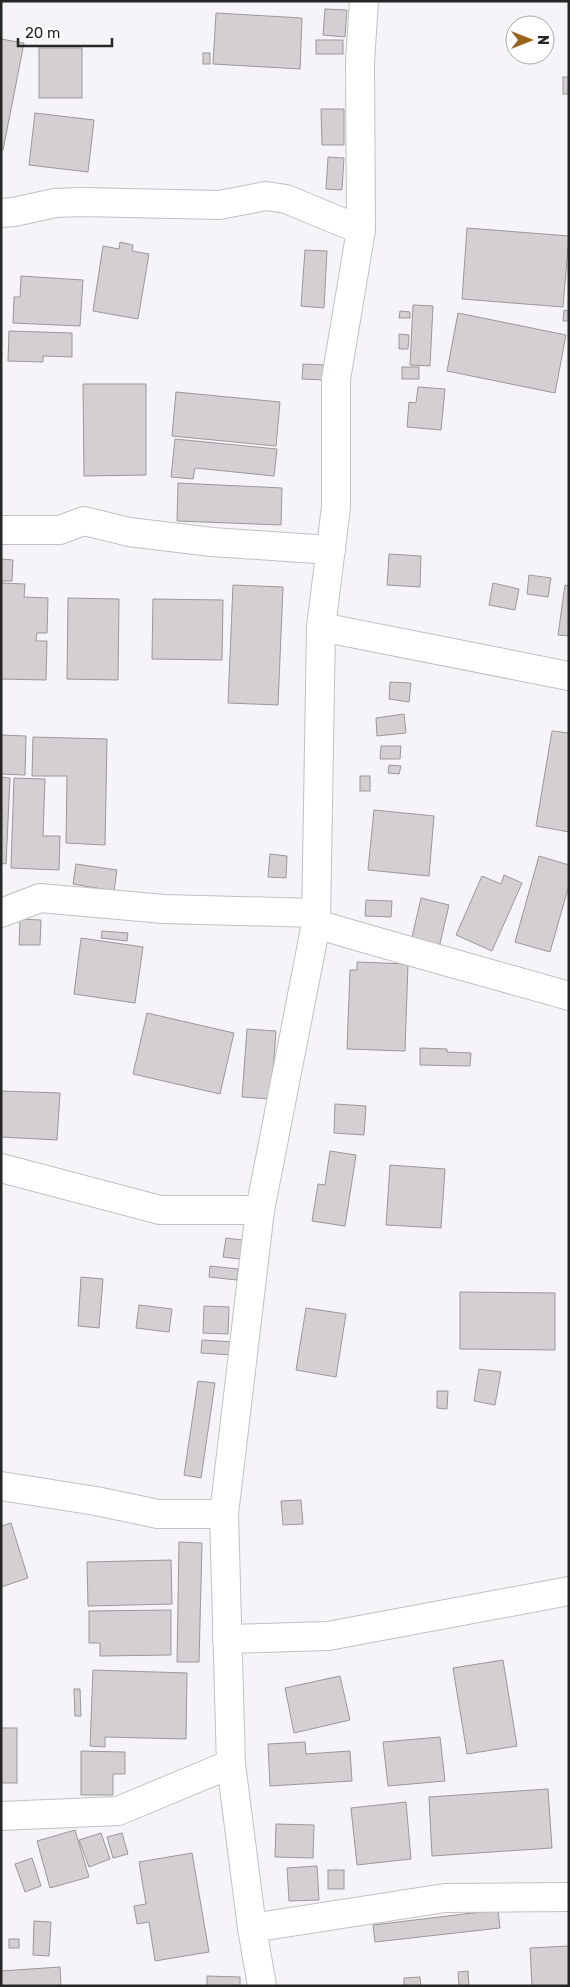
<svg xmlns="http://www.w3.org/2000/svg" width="570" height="1987" viewBox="0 0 570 1987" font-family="Rubik,sans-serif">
  <rect width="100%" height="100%" fill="#f6f4f8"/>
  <g fill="#d3cfd2" stroke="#9b979a">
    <path d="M325 9 347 10 345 37 323 35Z"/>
    <path d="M216 13 302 18 300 69 213 64Z"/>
    <path d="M1 39 24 43 3 150 1 149Z"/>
    <rect x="316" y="40" width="27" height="14"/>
    <rect x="39" y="48" width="43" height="50"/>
    <rect x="203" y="53" width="7" height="11"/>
    <rect x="563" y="77" width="6" height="17"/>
    <path d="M321 109H344V145H322Z"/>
    <path d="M35 113 94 120 88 172 29 165Z"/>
    <path d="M328 157 344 158 342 190 326 189Z"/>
    <path d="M467 228 569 236 563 307 462 299Z"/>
    <path d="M120 242 133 245 132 251 149 254 138 319 93 311 103 246 119 249Z"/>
    <path d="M305 250 327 251 324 308 301 306Z"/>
    <path d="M21 276 83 280 80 326 13 323 14 297H20Z"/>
    <path d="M413 305 433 306 430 366 410 365Z"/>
    <path d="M564 310 569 311V321H563Z"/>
    <path d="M400 311 410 312V318H399Z"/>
    <path d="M458 313 566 335 555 393 447 371Z"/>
    <path d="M9 331 72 333V357L43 356V362L8 361Z"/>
    <path d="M399 334 409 335 408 349H399Z"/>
    <path d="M303 364 327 365 326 380 302 379Z"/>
    <rect x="402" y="367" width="17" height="12"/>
    <path d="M83 384H146V475L84 476Z"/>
    <path d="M418 387 445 389 441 430 407 427 409 402 416 403Z"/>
    <path d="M176 392 280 402 276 446 172 436Z"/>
    <path d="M175 439 277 449 274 476 195 468 193 479 171 477Z"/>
    <path d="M178 483 282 488 281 525 177 521Z"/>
    <path d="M389 554 421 556 420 587 387 585Z"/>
    <path d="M1 559 13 560 12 581H1Z"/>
    <path d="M529 575 551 578 548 597 527 594Z"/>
    <path d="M1 583 25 584 24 597 48 598 47 633H37L36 641H47L46 680 1 679Z"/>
    <path d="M493 583 519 589 515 610 489 605Z"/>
    <path d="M233 585 283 587 278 705 228 703Z"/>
    <path d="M565 585 569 586V636L558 635Z"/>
    <path d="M68 598 119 599 118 680 67 679Z"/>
    <path d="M153 599 223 600 222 660 152 659Z"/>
    <path d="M390 682 411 683 409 702 389 699Z"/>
    <path d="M404 714 406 733 377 736 376 718Z"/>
    <path d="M552 731 569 733V832L536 826Z"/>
    <path d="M1 735 26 736 25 775 1 774Z"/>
    <path d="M33 737 107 739 105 845 66 843 67 776H32Z"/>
    <path d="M381 746H401L400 759H380Z"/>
    <path d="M389 765 401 766 399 774 388 773Z"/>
    <rect x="360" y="776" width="10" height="15"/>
    <path d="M1 777 10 778 6 864 1 863Z"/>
    <path d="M14 778 45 779 43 836H60L59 870 11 868Z"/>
    <path d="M374 810 434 816 429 876 368 870Z"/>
    <path d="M270 854 287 856 286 878 268 877Z"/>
    <path d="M539 856 569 865V885L550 952 515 942Z"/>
    <path d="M76 864 117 870 114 891 73 884Z"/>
    <path d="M504 875 522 883 492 951 456 935 482 876 501 884Z"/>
    <path d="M421 898 449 905 438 952 410 946Z"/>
    <path d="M366 900 392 901 391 917 365 916Z"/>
    <path d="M20 919 41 920 40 945H19Z"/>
    <path d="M102 931 128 933 127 941 101 938Z"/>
    <path d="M81 938 143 947 135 1003 74 994Z"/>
    <path d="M357 962 408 964 405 1051 347 1049 350 970H357Z"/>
    <path d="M147 1013 234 1033 220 1094 133 1074Z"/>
    <path d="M247 1029 276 1031 271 1099 242 1097Z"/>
    <path d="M420 1048 447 1049V1052L471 1053 470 1066 420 1065Z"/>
    <path d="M1 1091 60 1093 57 1140 1 1137Z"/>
    <path d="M335 1104 366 1106 364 1135 334 1133Z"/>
    <path d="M330 1151 356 1155 345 1226 312 1221 318 1184 325 1185Z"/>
    <path d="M390 1165 445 1169 441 1228 386 1225Z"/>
    <path d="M226 1238 250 1241 247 1260 223 1257Z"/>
    <path d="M210 1266 238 1269 237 1280 209 1277Z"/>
    <path d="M81 1277 103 1279 99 1328 78 1326Z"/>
    <path d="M460 1292 555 1293V1350L460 1349Z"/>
    <path d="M139 1305 172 1309 169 1332 136 1328Z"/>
    <path d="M204 1306 229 1307 228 1334 203 1333Z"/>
    <path d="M306 1308 346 1314 336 1377 296 1370Z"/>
    <path d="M202 1340 234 1342 233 1355 201 1353Z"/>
    <path d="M479 1369 501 1372 495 1405 474 1401Z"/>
    <path d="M198 1381 215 1383 201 1478 184 1475Z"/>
    <path d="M437 1391H448L447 1409 437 1408Z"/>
    <path d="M301 1500 303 1524 283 1525 281 1501Z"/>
    <path d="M11 1523 28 1578 1 1587V1526Z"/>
    <path d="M179 1542 202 1543 199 1662H177Z"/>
    <path d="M171 1560 172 1604 88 1606 87 1562Z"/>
    <path d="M171 1610V1655L100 1656V1643H89V1611Z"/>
    <path d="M503 1660 517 1746 467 1754 453 1668Z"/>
    <path d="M93 1670 187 1673 186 1739 105 1737V1747L90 1746Z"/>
    <path d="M340 1676 350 1720 294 1733 285 1688Z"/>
    <path d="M74 1689H80L81 1716H75Z"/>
    <rect x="1" y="1728" width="16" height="55"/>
    <path d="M440 1737 445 1781 388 1786 383 1742Z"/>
    <path d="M305 1742 306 1754 350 1751 352 1781 270 1786 268 1744Z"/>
    <path d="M81 1751 125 1752V1774H113V1795H81Z"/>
    <path d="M548 1789 552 1848 432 1856 429 1797Z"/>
    <path d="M406 1802 411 1859 357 1865 351 1808Z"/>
    <path d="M276 1824 314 1825 313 1858 275 1857Z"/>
    <path d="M75 1830 89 1877 50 1888 37 1841Z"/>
    <path d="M101 1833 110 1859 89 1867 79 1840Z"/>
    <path d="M122 1833 128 1854 113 1858 107 1837Z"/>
    <path d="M192 1853 209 1952 155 1961 149 1922 137 1924 134 1906 146 1904 139 1862Z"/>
    <path d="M32 1858 41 1886 25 1892 15 1864Z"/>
    <path d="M317 1866 319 1900 289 1901 287 1868Z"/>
    <rect x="328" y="1870" width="16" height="19"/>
    <path d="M498 1910 500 1928 375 1942 373 1925Z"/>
    <path d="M34 1921 51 1922 49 1956 33 1955Z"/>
    <rect x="9" y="1939" width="10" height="9"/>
    <path d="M569 1946V1986H532L530 1948Z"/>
    <path d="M60 1967 61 1986H1V1971Z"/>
    <path d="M468 1971 469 1986H459L458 1972Z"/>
    <path d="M207 1976 240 1977V1986H207Z"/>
    <path d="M420 1977 421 1986H404V1978Z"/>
  </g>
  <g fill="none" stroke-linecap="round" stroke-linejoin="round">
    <defs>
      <g id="minor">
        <path d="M1 213 14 212 55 203 81 202 219 205 266 196 286 199 361 230"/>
        <path d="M1 530H60L84 521 129 532 212 542 331 550"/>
        <path d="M321 627 569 676"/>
        <path d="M1 913 40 898 164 909 316 913"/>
        <path d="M316 924C400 949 485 972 569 996"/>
        <path d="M1 1168 160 1210H260"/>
        <path d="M1 1486 96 1501 158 1514H224"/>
        <path d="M227 1639 328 1636 569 1591"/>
        <path d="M1 1816 118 1811 231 1764"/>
        <path d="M252 1928 445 1898 569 1897"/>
        <path d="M262 1986 252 1928 231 1764 224 1514 260 1210 316 924 321 627 336 507V379L361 230 360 62 364 1"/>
      </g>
    </defs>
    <use href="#minor" stroke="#c2c0c3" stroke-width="30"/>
    <use href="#minor" stroke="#fff" stroke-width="28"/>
  </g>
  <rect width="570" height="1987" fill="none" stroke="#272627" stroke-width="5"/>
  <g transform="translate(530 40) rotate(90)"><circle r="24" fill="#ffffff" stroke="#a9a8a9"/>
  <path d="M0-4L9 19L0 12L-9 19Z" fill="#99651c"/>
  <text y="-8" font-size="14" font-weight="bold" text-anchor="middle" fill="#272627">N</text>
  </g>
  <path d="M18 38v8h94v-8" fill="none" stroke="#272627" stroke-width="2.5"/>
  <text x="25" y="38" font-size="15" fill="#272627" stroke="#ffffff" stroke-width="4" paint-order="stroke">20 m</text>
</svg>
